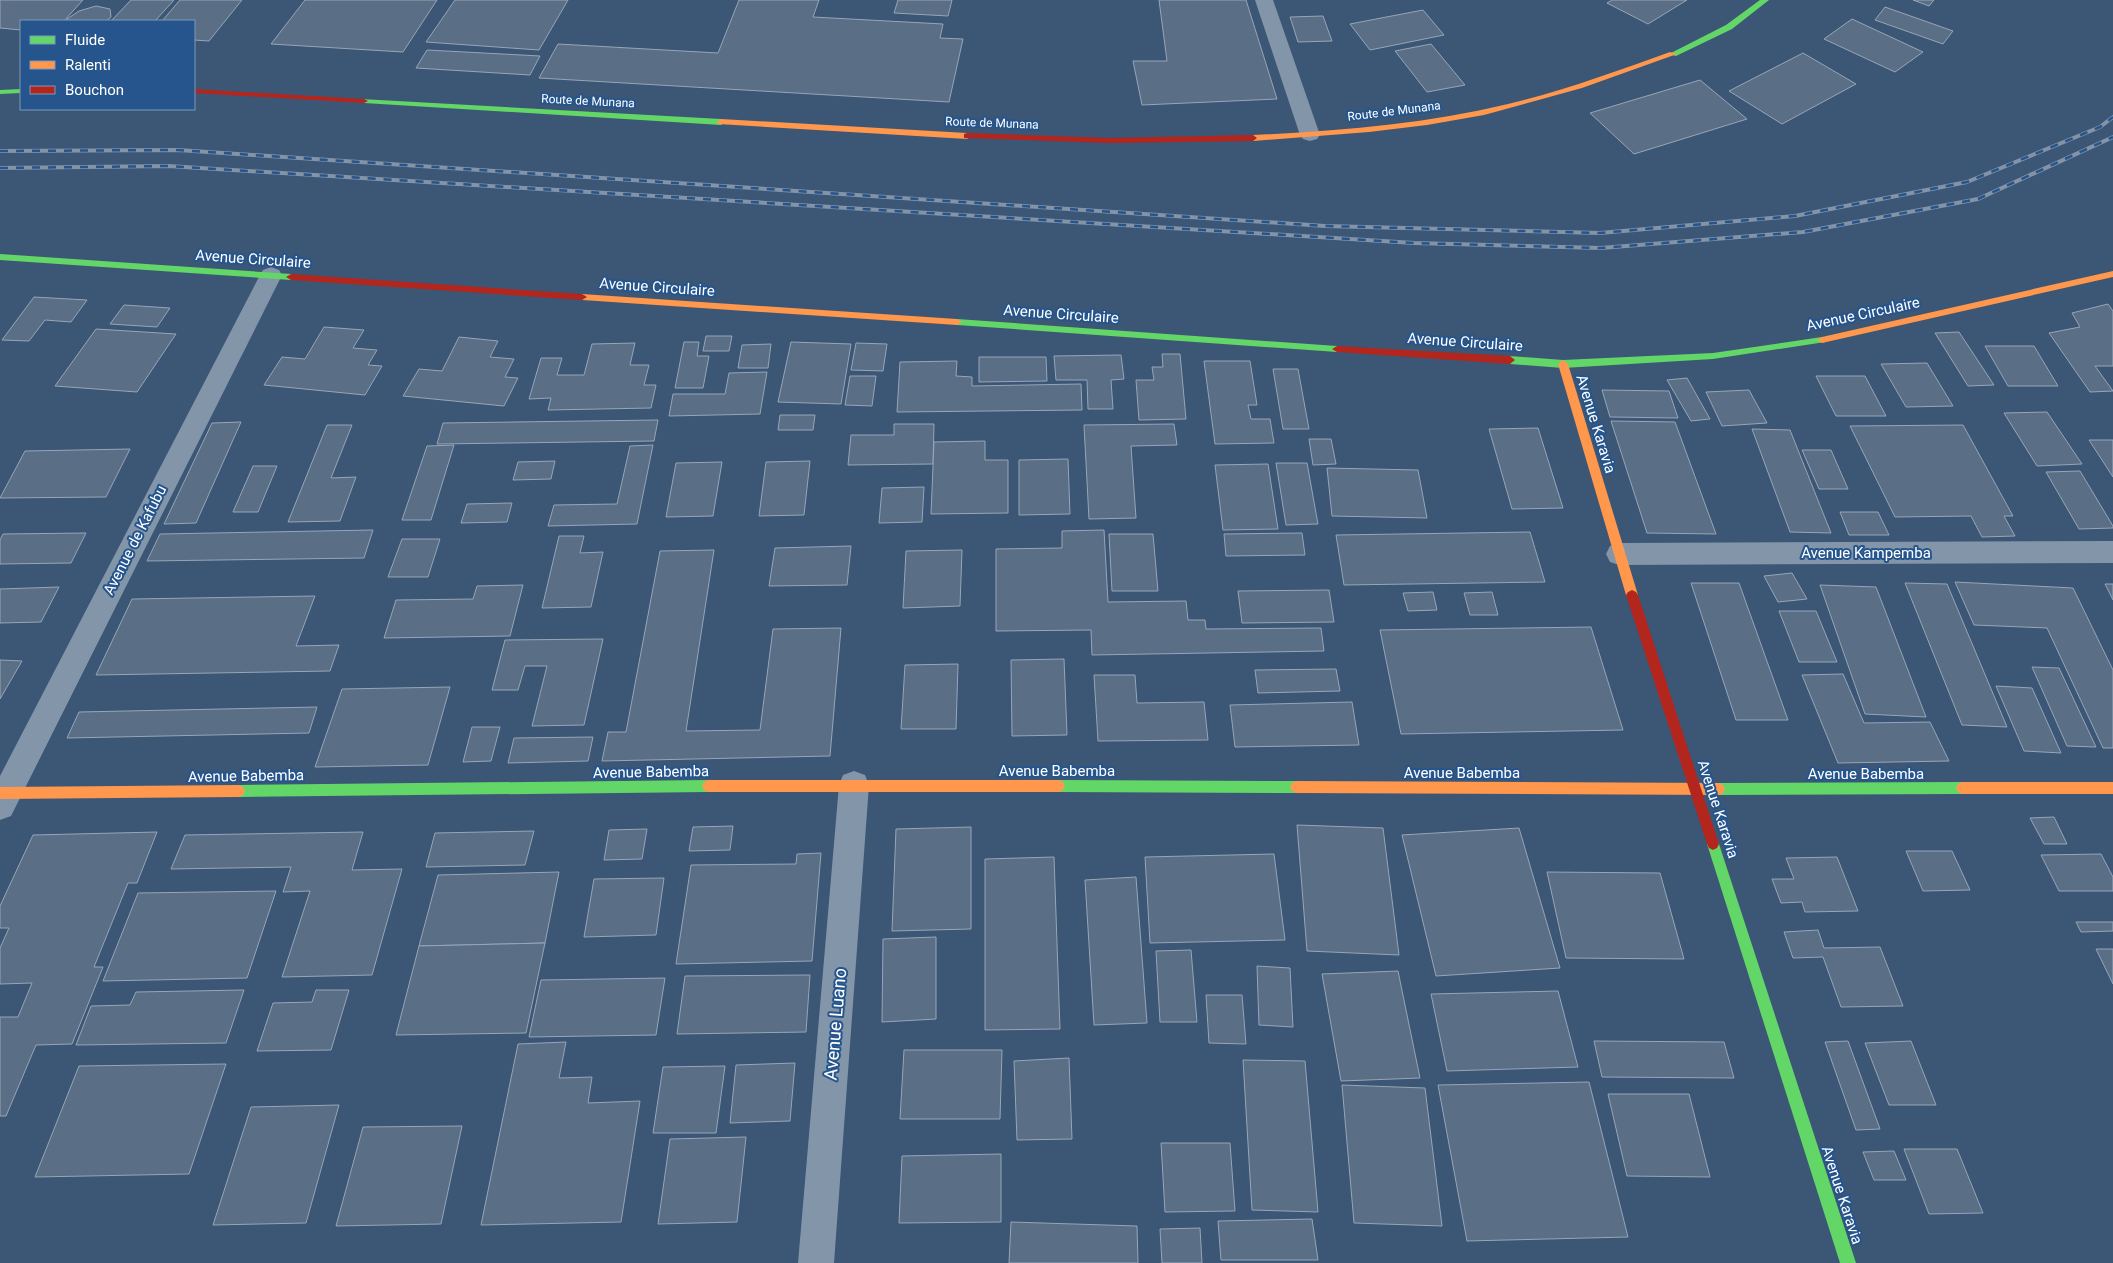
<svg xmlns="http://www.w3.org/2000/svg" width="2113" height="1263" viewBox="0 0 2113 1263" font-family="Roboto,sans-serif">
  <rect width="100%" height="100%" fill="#3c5675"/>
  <g fill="#5a6e86" stroke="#97a6b8">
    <path d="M0 0H83L64 21H21V30L0 28Z"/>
    <path d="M131 0H174L155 21H111Z"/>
    <path d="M180 0H242L209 41 194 40V21H162Z"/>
    <path d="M305 0H437L403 52 271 44Z"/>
    <path d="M455 0H568L539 50 426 42Z"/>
    <path d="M739 0H819L813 17 943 24 940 38 963 39 949 102 539 78 558 44 718 53Z"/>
    <path d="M898 0H952L948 16 894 13Z"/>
    <path d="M1159 0H1246L1277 99 1142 105 1133 61H1167Z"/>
    <path d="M1612 0H1687L1648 24 1607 3Z"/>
    <path d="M1913 0H1934L1929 6Z"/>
    <path d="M96 6 110 9 111 17 106 21H68L67 19 79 11Z"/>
    <path d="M1885 7 1953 31 1943 44 1875 20Z"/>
    <path d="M1423 10 1444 35 1370 50 1350 24Z"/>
    <path d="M1323 16 1332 41 1298 42 1290 17Z"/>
    <path d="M1852 19 1923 52 1895 72 1824 39Z"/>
    <path d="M1431 44 1465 85 1427 92 1395 51Z"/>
    <path d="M427 50 540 56 530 75 416 68Z"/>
    <path d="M1803 53 1856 84 1782 124 1729 91Z"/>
    <path d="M1700 80 1747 119 1634 154 1590 113Z"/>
    <path d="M34 297 87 300 71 322 45 320 29 341 2 340Z"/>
    <path d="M2108 304 2113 311V366H2095L2113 391 2090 392 2049 333 2080 327 2072 313Z"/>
    <path d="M124 305 170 308 157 327 110 324Z"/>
    <path d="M324 327 364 330 353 348 377 350 368 365 382 366 365 395 264 385 282 357 305 359Z"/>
    <path d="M96 329 176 334 137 392 55 386Z"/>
    <path d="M1959 332 1994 385 1968 386 1935 333Z"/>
    <path d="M706 336H732L729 351H703Z"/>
    <path d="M459 337 498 341 490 357 514 359 505 377 518 378 504 406 403 396 419 369 442 371Z"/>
    <path d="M684 342H699L697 356H709L703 388H675Z"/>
    <path d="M791 342 851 344 841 404 778 402Z"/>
    <path d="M635 343 630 365H649L644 385H656L651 408 548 410 551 398 529 399 541 358H562L557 375H584L592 344Z"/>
    <path d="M856 343 887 344 883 371 851 370Z"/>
    <path d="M771 344 768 368H738L742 345Z"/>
    <path d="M1985 346H2034L2058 386H2008Z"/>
    <path d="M1162 354H1180L1186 419 1139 420 1136 380H1154L1152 367H1163Z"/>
    <path d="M1121 355 1124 379 1111 380 1113 409H1088L1087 380H1056L1054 356Z"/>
    <path d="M979 357H1046L1047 381 979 382Z"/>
    <path d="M957 361 956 376 972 377V386L1081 384 1082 410 897 412 900 362Z"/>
    <path d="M1204 361H1250L1257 405H1248L1251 419H1270L1274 443 1215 444Z"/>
    <path d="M1927 363 1953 406 1906 407 1881 364Z"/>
    <path d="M1273 369H1298L1309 429H1283Z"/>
    <path d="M767 372 760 414 669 416 673 394H725L729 373Z"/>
    <path d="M850 376H876L872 406 845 405Z"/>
    <path d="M1816 376H1865L1886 416H1836Z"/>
    <path d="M1687 378 1710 419 1691 421 1667 380Z"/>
    <path d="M1602 390 1669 391 1678 418 1610 417Z"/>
    <path d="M1749 390 1767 423 1722 426 1706 392Z"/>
    <path d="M2047 412 2082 464 2037 466 2004 413Z"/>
    <path d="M780 415H815L813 430H778Z"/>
    <path d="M658 420 654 441 437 444 443 423Z"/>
    <path d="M1611 421 1675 422 1716 534 1647 533Z"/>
    <path d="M241 422 196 523 164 524 212 423Z"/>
    <path d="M894 424H934L933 464 848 465 851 435H894Z"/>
    <path d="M1174 424 1177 445 1131 446 1136 518 1089 519 1084 425Z"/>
    <path d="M327 425H352L331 478 356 477 340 521 288 522Z"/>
    <path d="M1963 425 2013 516H2004L2015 536 1982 537 1971 516 1895 517 1850 426Z"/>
    <path d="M1538 428 1563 508 1512 509 1489 429Z"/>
    <path d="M1752 429 1790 430 1831 533 1790 532Z"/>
    <path d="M1309 439H1331L1336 464 1313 465Z"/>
    <path d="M2089 440H2113V477Z"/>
    <path d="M985 441V460H1008V513L931 514 934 442Z"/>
    <path d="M454 445 431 520H402L427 446Z"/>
    <path d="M653 445 637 524 548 526 554 505 617 504 630 446Z"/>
    <path d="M130 449 106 497 0 498 25 451Z"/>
    <path d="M1802 450H1831L1848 489H1819Z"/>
    <path d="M1068 459 1070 514 1019 515V460Z"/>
    <path d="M555 461 551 479 513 480 518 462Z"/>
    <path d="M810 461 804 515 759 516 766 462Z"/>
    <path d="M722 462 713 516 666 517 676 463Z"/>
    <path d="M1276 463H1307L1318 524 1286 525Z"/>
    <path d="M1268 464 1278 529 1223 530 1215 465Z"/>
    <path d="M253 466H277L258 512H233Z"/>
    <path d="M1327 468 1418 470 1427 518 1332 516Z"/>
    <path d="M2080 471 2113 526V528L2079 529 2046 472Z"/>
    <path d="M924 487 922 522 879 523 882 488Z"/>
    <path d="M512 503 507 522 461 523 467 504Z"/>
    <path d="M1840 512H1878L1889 535H1849Z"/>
    <path d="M373 530 364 558 147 561 160 534Z"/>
    <path d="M1104 530 1108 602 1186 601 1188 620H1205L1206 629 1321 628 1324 651 1092 655 1091 630 996 631V549L1062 548V531Z"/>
    <path d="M1530 532 1545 582 1344 585 1336 535Z"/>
    <path d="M86 533 71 563 0 564V540L3 534Z"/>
    <path d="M1302 533 1305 555 1226 556 1224 534Z"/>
    <path d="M1109 534H1153L1158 591H1112Z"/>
    <path d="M559 536H584L580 553 603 552 591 607 542 608Z"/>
    <path d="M402 539H440L428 577H388Z"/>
    <path d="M851 546 847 585 769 586 775 548Z"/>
    <path d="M714 550 686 731 760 730 773 629 841 628 830 756 602 761 608 732H626L660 551Z"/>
    <path d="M962 550 960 606 903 608 906 551Z"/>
    <path d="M1792 573 1807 599 1778 602 1764 576Z"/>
    <path d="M1955 582 2073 588 2113 670V748H2103L2047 628 1974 625Z"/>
    <path d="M1691 583H1739L1788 720H1736Z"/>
    <path d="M1905 583 1947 584 2007 727 1962 725Z"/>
    <path d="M2105 584H2113V600Z"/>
    <path d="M523 585 510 636 384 638 396 600 473 599 477 586Z"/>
    <path d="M1820 585 1876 587 1926 717 1865 714Z"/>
    <path d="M59 587 41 622 0 623V589Z"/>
    <path d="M1329 590 1334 622 1242 623 1238 591Z"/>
    <path d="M1433 592 1437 610 1408 611 1403 593Z"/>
    <path d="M1492 592 1498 615H1470L1464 593Z"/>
    <path d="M315 596 296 646 339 645 330 671 96 675 132 599Z"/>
    <path d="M1779 611H1816L1837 662H1799Z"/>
    <path d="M1591 627 1623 730 1401 734 1380 630Z"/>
    <path d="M603 639 584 725 532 726 547 666H525L518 690H492L505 640Z"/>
    <path d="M1064 659 1067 735 1012 736 1011 660Z"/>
    <path d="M0 660 22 661 0 699Z"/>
    <path d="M958 664 956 729H901L905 665Z"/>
    <path d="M2032 667 2059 668 2096 747 2067 746Z"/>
    <path d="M1336 669 1340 691 1258 693 1255 670Z"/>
    <path d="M1843 674 1864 723 1930 722 1949 761 1838 763 1802 675Z"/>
    <path d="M1094 675H1135L1137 703 1204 702 1208 740 1098 741Z"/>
    <path d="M1996 686 2032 688 2061 753 2024 751Z"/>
    <path d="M450 687 428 765 315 767 342 689Z"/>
    <path d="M1352 702 1359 745 1235 747 1230 705Z"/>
    <path d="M317 707 309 733 67 738 79 712Z"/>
    <path d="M472 727H500L491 761 463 762Z"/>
    <path d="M593 737 588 761 508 763 514 738Z"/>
    <path d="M2054 817 2067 844H2044L2030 818Z"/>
    <path d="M1297 825 1383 828 1399 955 1307 951Z"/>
    <path d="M733 826 730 850 689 851 693 827Z"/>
    <path d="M971 827V929L892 931 896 829Z"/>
    <path d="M1519 828 1560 968 1436 976 1402 835Z"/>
    <path d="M647 829 642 859 604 860 609 830Z"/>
    <path d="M534 831 525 865 426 867 435 833Z"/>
    <path d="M157 832 137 883H128L94 967H103L72 1044 36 1045 6 1116H0V1017H18L32 983 0 984V948L9 928H0V906L33 835Z"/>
    <path d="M363 832 352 870 402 869 372 975 282 977 310 891 283 892 291 867 171 869 185 835Z"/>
    <path d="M1906 851H1952L1970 890 1923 891Z"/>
    <path d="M821 853 812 961 676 964 691 865 796 864 797 854Z"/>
    <path d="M1274 854 1285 940 1150 943 1145 857Z"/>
    <path d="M2101 854 2113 877V891H2059L2041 855Z"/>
    <path d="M1054 857 1060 1029 985 1030V859Z"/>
    <path d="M1837 857 1858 911 1805 912 1802 902 1781 903 1772 879H1794L1786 858Z"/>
    <path d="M559 872 545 943 419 946 438 875Z"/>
    <path d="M1547 872 1660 873 1684 959 1566 958Z"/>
    <path d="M1136 877 1147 1023 1094 1025 1085 880Z"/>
    <path d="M664 878 656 935 584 937 594 879Z"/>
    <path d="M276 891 247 978 103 981 138 893Z"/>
    <path d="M2076 922H2113V931L2081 932Z"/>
    <path d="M1818 930 1824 948 1880 947 1903 1006 1841 1007 1823 957 1793 958 1784 932Z"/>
    <path d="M936 937V1019L882 1022 883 939Z"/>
    <path d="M545 943 526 1033 396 1035 419 946Z"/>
    <path d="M2096 949H2113V984Z"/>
    <path d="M1191 950 1197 1022H1160L1156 951Z"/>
    <path d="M1257 966 1290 968 1293 1027 1259 1025Z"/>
    <path d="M1398 971 1420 1078 1341 1081 1322 974Z"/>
    <path d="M810 975 806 1032 677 1034 685 976Z"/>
    <path d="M665 978 656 1035 529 1037 541 980Z"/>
    <path d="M244 990 226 1043 76 1045 91 1006 130 1005 136 992Z"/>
    <path d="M316 990H349L331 1050 257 1051 273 1003 312 1002Z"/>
    <path d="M1558 991 1578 1067 1447 1071 1431 994Z"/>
    <path d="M1206 995H1242L1246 1044 1209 1043Z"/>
    <path d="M1594 1041 1724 1042 1734 1078 1602 1077Z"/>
    <path d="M1848 1041 1880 1129 1856 1130 1825 1042Z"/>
    <path d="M1911 1041 1936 1105H1889L1865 1043Z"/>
    <path d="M566 1042 559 1078 592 1077 588 1103 640 1101 621 1222 481 1225 518 1044Z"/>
    <path d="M904 1050H1002L1000 1119H900Z"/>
    <path d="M1069 1058 1072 1139 1017 1140 1014 1061Z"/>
    <path d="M1243 1060 1305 1061 1318 1212 1252 1210Z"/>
    <path d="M795 1063 790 1121 730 1123 736 1065Z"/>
    <path d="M226 1064 189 1174 35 1177 79 1066Z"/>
    <path d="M725 1066 716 1133H653L663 1067Z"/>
    <path d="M1589 1082 1628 1237 1467 1241 1438 1085Z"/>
    <path d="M1342 1085 1425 1088 1442 1226 1354 1223Z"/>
    <path d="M1608 1094H1689L1710 1177 1627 1176Z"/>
    <path d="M339 1105 306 1223 213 1225 251 1107Z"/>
    <path d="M462 1126 441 1224 336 1226 363 1127Z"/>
    <path d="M746 1137 737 1222 658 1224 670 1139Z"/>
    <path d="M1161 1143H1230L1235 1211 1165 1212Z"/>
    <path d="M1904 1149H1957L1983 1213 1929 1214Z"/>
    <path d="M1894 1151 1906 1180H1874L1863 1152Z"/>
    <path d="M1001 1154V1222L899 1223 902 1156Z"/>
    <path d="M1312 1219 1318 1260H1221L1218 1221Z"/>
    <path d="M1011 1222 1137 1226 1138 1263H1009Z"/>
    <path d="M1200 1228 1202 1263H1162L1160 1229Z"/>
  </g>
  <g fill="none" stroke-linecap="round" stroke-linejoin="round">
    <g fill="#8396a9" fill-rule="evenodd">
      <path d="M1255 0H1273L1320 135 1317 139 1310 141 1303 139 1300 135Z"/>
      <path d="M271 267 279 270 282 275 11 816 0 820V776L260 275 263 270Z"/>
      <path d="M2113 541V563L1619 565 1610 562 1606 554 1610 546 1619 543Z"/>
      <path d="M854 771 865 775 869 785 834 1263H798L839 785 843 775Z"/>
    </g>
    <g fill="#63d668" fill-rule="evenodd">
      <path d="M1760 0H1769L1732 29 1676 56 1669 54 1726 25Z"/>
      <path d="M21 89V93L0 94V90Z"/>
      <path d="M361 99 721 119 725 122 721 125 364 103 360 101Z"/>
      <path d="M0 254 291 274 296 277 291 280 0 260Z"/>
      <path d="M957 319 1337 346 1342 349 1337 352 957 325 952 322Z"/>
      <path d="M1822 337 1827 340 1825 342 1713 359 1563 368 1510 364 1505 360 1510 356 1563 360 1713 353Z"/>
      <path d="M708 780 712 782 714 786 712 790 708 792 239 797 235 795 233 791 235 787 239 785Z"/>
      <path d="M1059 780 1296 781 1300 783 1302 787 1300 791 1296 793 1059 792 1055 790 1053 786 1055 782Z"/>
      <path d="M1962 782 1966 784 1968 788 1966 792 1962 794 1719 795 1715 793 1713 789 1715 785 1719 783Z"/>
      <path d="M1713 838 1717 840 1719 844 1856 1263H1840L1707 844 1709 840Z"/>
    </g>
    <g fill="#ff974d" fill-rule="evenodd">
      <path d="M1670 52 1677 54 1582 88 1484 115 1427 125 1369 132 1253 141 1249 138 1253 135C1339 131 1425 124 1508 104 1563 91 1617 71 1670 52Z"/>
      <path d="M721 119 967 133 971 136 967 139 718 124 717 122Z"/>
      <path d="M2113 271V277L1822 343 1817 340 1822 337Z"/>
      <path d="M582 294 957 319 962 322 957 325 582 300 577 297Z"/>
      <path d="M1563 360 1568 364 1638 595 1636 598H1628L1626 595 1558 364Z"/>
      <path d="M708 780H1059L1063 782 1065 786 1063 790 1059 792H708L704 790 702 786 704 782Z"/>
      <path d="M1296 781 1719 783 1723 785 1725 789 1723 793 1719 795 1296 793 1292 791 1290 787 1292 783Z"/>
      <path d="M1962 782H2113V794H1962L1958 792 1956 788 1958 784Z"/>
      <path d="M239 785 243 787 245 791 243 795 239 797 0 799V787Z"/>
    </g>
    <g fill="#b3261e" fill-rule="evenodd">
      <path d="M194 89 364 99 368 101 364 103 194 93Z"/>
      <path d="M967 133 1110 138 1253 135 1257 138 1253 141 1110 143 964 138V134Z"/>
      <path d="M291 274 582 294 587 297 582 300 291 280 286 277Z"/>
      <path d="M1337 346 1510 356 1515 360 1510 364 1337 352 1332 349Z"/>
      <path d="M1632 590 1636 592 1638 595 1719 844 1717 848 1713 850 1709 848 1707 844 1626 595 1628 592Z"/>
    </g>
    <defs>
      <g id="rail">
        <path d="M0 151 178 150 1325 226 1600 233 1795 216 1967 182 2100 127 2113 117"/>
        <path d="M0 168 168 166 1414 243 1601 248 1803 232 1978 199 2113 137"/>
      </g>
    </defs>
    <use href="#rail" stroke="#8394a8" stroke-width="4"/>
    <use href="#rail" stroke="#25558c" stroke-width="2.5" stroke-dasharray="8" stroke-linecap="butt"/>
  </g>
  <g text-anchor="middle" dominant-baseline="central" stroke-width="4" stroke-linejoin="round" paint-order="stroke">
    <g font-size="12" fill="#fff" stroke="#25558c">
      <text transform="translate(588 101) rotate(3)">Route de Munana</text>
      <text transform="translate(1394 111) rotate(-7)">Route de Munana</text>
      <text transform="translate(992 123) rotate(2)">Route de Munana</text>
    </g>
    <g font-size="15" fill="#fff" stroke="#25558c">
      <text transform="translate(253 259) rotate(4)">Avenue Circulaire</text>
      <text transform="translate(657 287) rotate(4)">Avenue Circulaire</text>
      <text transform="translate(1061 314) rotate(4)">Avenue Circulaire</text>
      <text transform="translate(1863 314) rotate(-12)">Avenue Circulaire</text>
      <text transform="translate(1465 342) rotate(4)">Avenue Circulaire</text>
      <text transform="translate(1596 424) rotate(73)">Avenue Karavia</text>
      <text transform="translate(135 540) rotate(-63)">Avenue de Kafubu</text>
      <text x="1866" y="553">Avenue Kampemba</text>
      <text x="1057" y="771">Avenue Babemba</text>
      <text transform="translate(651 772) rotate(-1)">Avenue Babemba</text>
      <text x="1462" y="773">Avenue Babemba</text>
      <text x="1866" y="774">Avenue Babemba</text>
      <text transform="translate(246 776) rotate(-1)">Avenue Babemba</text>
      <text transform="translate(1718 809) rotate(72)">Avenue Karavia</text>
      <text transform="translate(1842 1195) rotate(72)">Avenue Karavia</text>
    </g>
    <g font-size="18" fill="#fff" stroke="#25558c">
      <text transform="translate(835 1024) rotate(-85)">Avenue Luano</text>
    </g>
  </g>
  <rect x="20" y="20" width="175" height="90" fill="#25558c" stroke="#7c99ba"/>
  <rect x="30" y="36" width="25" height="8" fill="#63d668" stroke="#7c99ba"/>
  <text x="65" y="45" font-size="15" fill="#ffffff">Fluide</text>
  <rect x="30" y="61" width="25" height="8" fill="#ff974d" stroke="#7c99ba"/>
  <text x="65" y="70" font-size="15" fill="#ffffff">Ralenti</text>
  <rect x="30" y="86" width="25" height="8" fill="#b3261e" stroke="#7c99ba"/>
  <text x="65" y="95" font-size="15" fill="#ffffff">Bouchon</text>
</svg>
